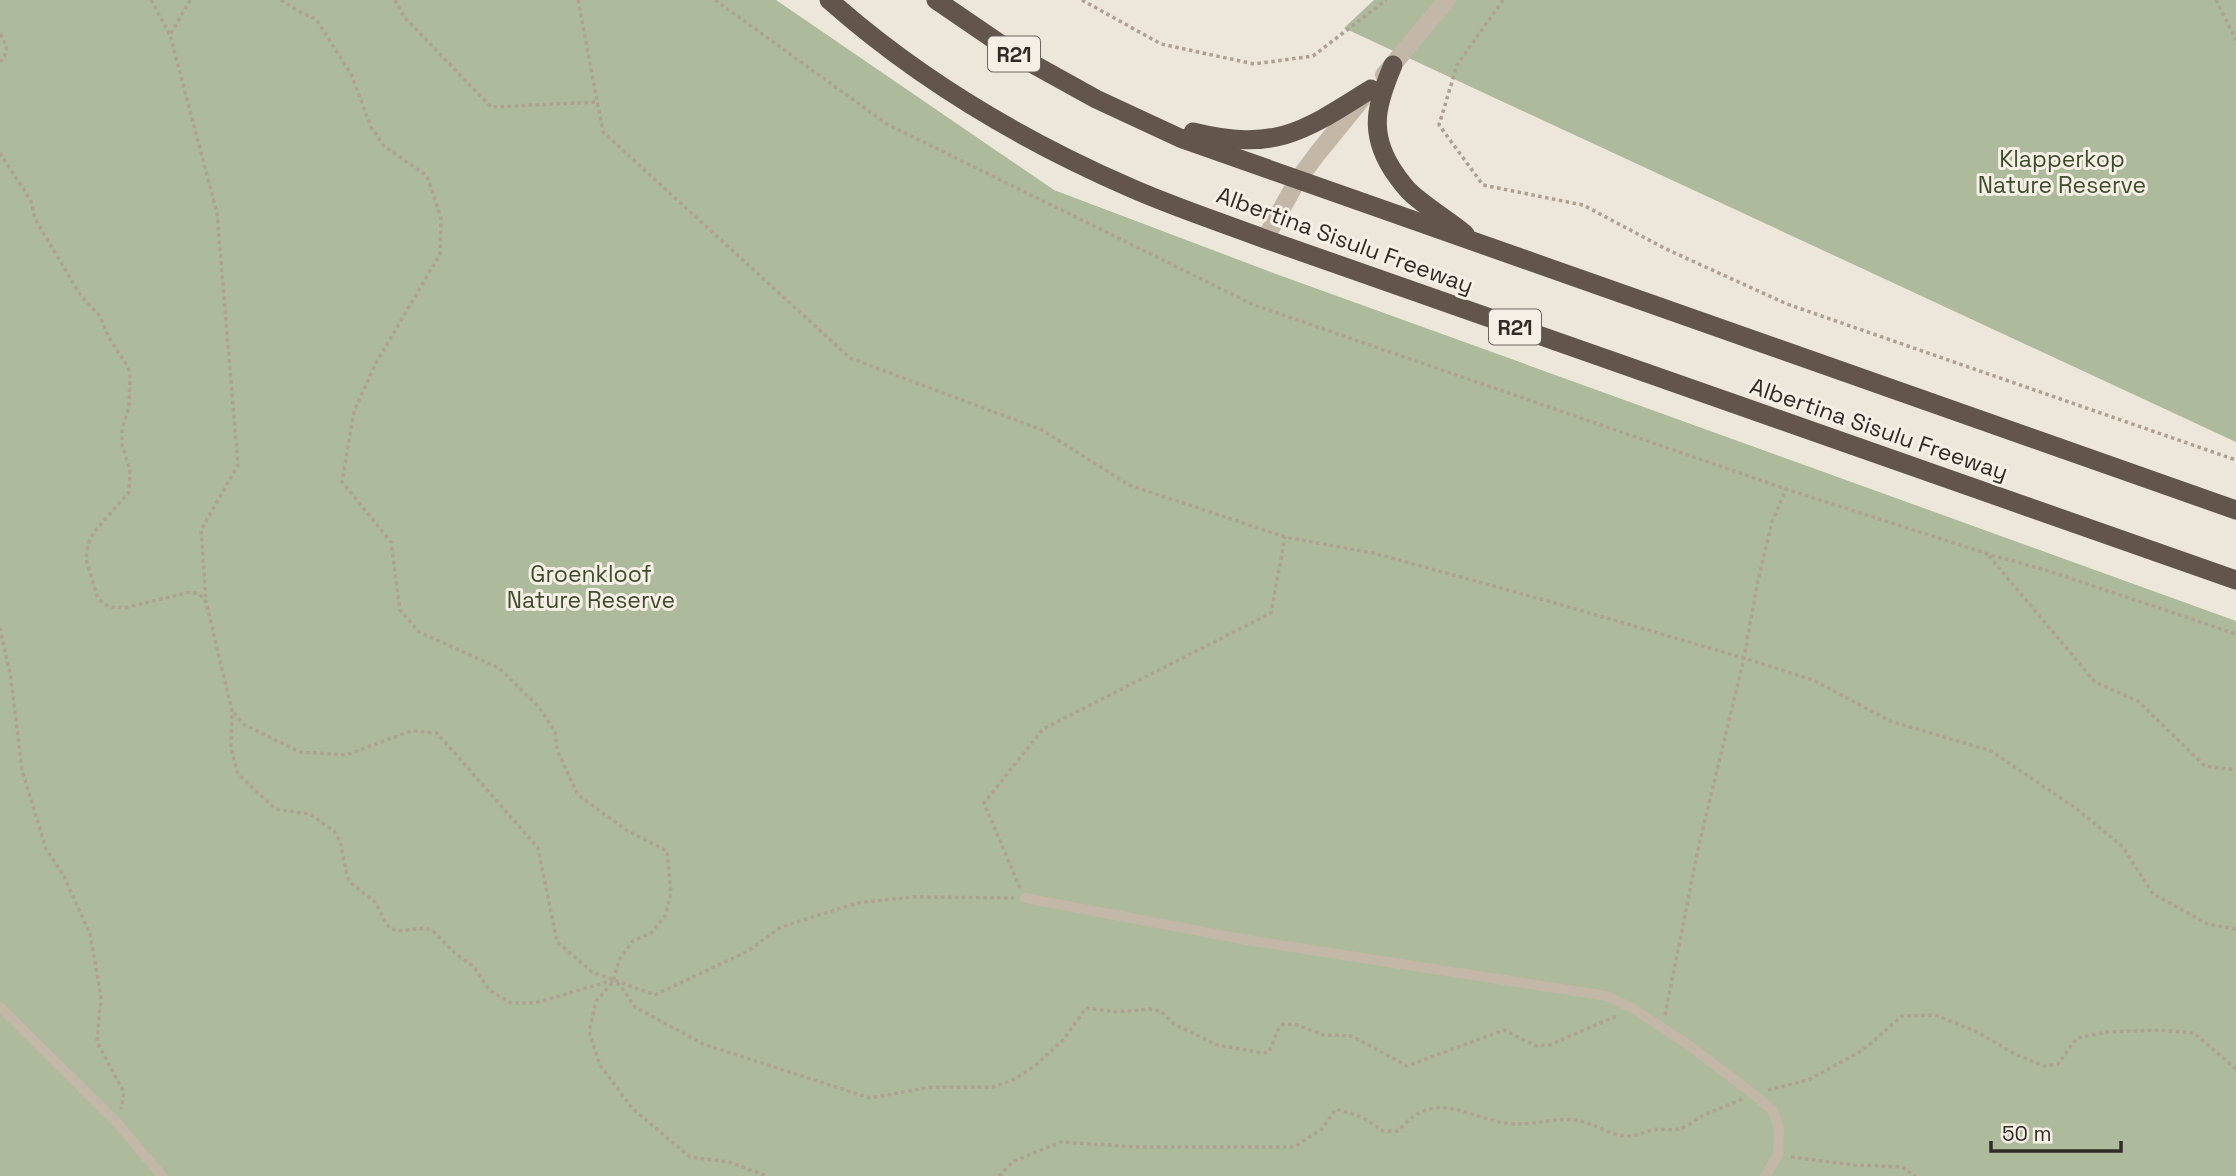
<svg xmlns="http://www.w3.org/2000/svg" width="2236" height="1176" viewBox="0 0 2236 1176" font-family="'Space Grotesk',sans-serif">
  <rect width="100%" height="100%" fill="#ede6da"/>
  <g fill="#adba9c">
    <path d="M0 0H776L1054 190 1276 274 2236 621V1176H0Z"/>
    <path d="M1374 0H2236V442L1344 28Z"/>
  </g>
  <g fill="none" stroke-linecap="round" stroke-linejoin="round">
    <g stroke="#afa192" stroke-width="3.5" stroke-dasharray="3.5 3.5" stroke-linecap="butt">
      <path d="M151 0 170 35"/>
      <path d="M190 0 170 35 217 213 238 465 201 530 206 602"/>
      <path d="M281 0 300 12 316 19 351 74 371 127 384 146 427 176 441 218 440 254 376 363 354 411 342 482 391 542 400 610 419 632 499 668 538 706 555 731 557 750 578 795 626 830 667 851 671 893 665 916 651 933 633 941 619 960 613 982 596 1001 589 1032 600 1065 632 1108 690 1157 729 1162 767 1176"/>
      <path d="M395 0 404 17 491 107 597 102"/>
      <path d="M578 0 603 132 850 358 1042 430 1129 485 1285 537 1373 553 1541 599 1744 658 1813 680 1890 721 1991 751 2077 809 2123 847 2153 894 2208 924 2236 929"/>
      <path d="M715 0 887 124 1254 305 1786 489 1988 554 2049 571 2236 634"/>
      <path d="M1082 0 1161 44 1254 64 1313 56 1386 0"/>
      <path d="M1503 0 1457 65 1439 125 1483 185 1583 205 1666 249 1787 304 2236 460"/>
      <path d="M2216 0 2236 40"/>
      <path d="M0 34C7 46 10 51 0 62"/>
      <path d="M0 153 31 201 35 219 81 296 100 316 109 338 128 367 130 376 129 407 122 429V445L130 470 129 492 94 532 88 544 86 559 98 599 109 607 124 608 190 592 199 594 206 602 232 711 231 749 238 774 275 809 310 814 334 831 340 841 347 876 351 883 375 902 387 925 396 931 426 928 434 932 454 952 474 967 489 990 511 1003H535L610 981 620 985 635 1007 703 1044 870 1098 931 1087H993L1015 1079 1036 1065 1064 1039 1086 1008 1117 1012 1149 1009 1161 1011 1174 1024 1217 1045 1263 1053 1269 1052 1279 1028 1284 1024 1298 1025 1323 1035 1352 1036 1407 1066 1504 1030 1536 1046 1549 1045 1619 1015"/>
      <path d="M1989 556 2095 682 2138 701 2205 766 2236 770"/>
      <path d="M0 628 11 679 22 770 46 849 64 876 90 934 101 996 97 1042 124 1092 121 1109"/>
      <path d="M234 713 243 724 300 752 346 755 411 731 437 733 538 848 557 942 592 972 655 995 748 951 781 927 857 903 913 897 1014 898"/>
      <path d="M1020 888 984 803 1043 729 1271 613 1285 537"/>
      <path d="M1665 1015 1699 845 1744 658 1757 585 1772 522 1786 489"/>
      <path d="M1768 1090 1808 1080 1843 1061 1863 1050 1902 1016 1935 1015 1975 1031 2017 1055 2044 1066 2058 1064 2077 1038 2107 1032 2160 1030 2194 1033 2236 1069"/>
      <path d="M1791 1157 1854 1165 1902 1167 1915 1176"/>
      <path d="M999 1176 1014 1161 1061 1142 1138 1147H1294L1322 1129 1336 1109 1362 1117 1383 1131H1398C1439 1082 1474 1126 1522 1124 1540 1123 1557 1118 1575 1120 1593 1122 1608 1135 1626 1136 1636 1137 1643 1132 1652 1130 1661 1128 1670 1131 1679 1129 1687 1127 1695 1120 1702 1116 1715 1110 1729 1105 1742 1099"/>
    </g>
    <g stroke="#c3b7a7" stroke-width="10">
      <path d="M1025 898 1247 940 1607 996 1634 1009 1690 1046 1752 1093 1773 1111 1779 1129 1778 1155 1765 1176"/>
      <path d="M0 1007 119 1125 162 1176"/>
    </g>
    <g stroke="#c3b7a7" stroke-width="18">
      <path d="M1384 75 1447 0"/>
      <path d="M1265 239 1297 181 1317 154 1365 95"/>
    </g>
    <g stroke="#61554c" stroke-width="19">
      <path d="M829 0C917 78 1023 141 1131 188 1174 207 1220 222 1265 239L2236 580"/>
      <path d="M936 0 1015 54 1096 99 1180 138 2236 510"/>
      <path d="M1393 65C1377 103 1368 131 1392 169 1398 178 1404 187 1412 194 1429 209 1448 220 1465 234"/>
      <path d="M1193 132C1275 152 1303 132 1371 89"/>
    </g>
  </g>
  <g text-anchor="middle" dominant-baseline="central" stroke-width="6" stroke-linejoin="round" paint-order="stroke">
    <g fill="#f6efe5" stroke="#6c6660" stroke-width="2">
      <rect x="988" y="36.5" width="52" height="35" rx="5"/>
      <rect x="1489" y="309.5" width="52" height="35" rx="5"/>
    </g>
    <g font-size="21" font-weight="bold" fill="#312b27">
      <text x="1014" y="54">R21</text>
      <text x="1515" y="327">R21</text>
    </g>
    <g font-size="23" fill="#3e4c2e" stroke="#f6efe5">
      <text x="2062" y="159">Klapperkop<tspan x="2062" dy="26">Nature Reserve</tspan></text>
      <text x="591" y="574">Groenkloof<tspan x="591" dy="26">Nature Reserve</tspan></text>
    </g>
    <g font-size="23" fill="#312b27" stroke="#f6efe5">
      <text transform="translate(1345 240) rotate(20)">Albertina Sisulu Freeway</text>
      <text transform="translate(1879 429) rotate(19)">Albertina Sisulu Freeway</text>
    </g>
  </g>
  <path d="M1991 1141v10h130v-10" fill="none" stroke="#312b27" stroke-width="3.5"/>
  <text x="2002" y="1141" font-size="21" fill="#312b27" stroke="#f6efe5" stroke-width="5" paint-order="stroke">50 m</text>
</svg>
